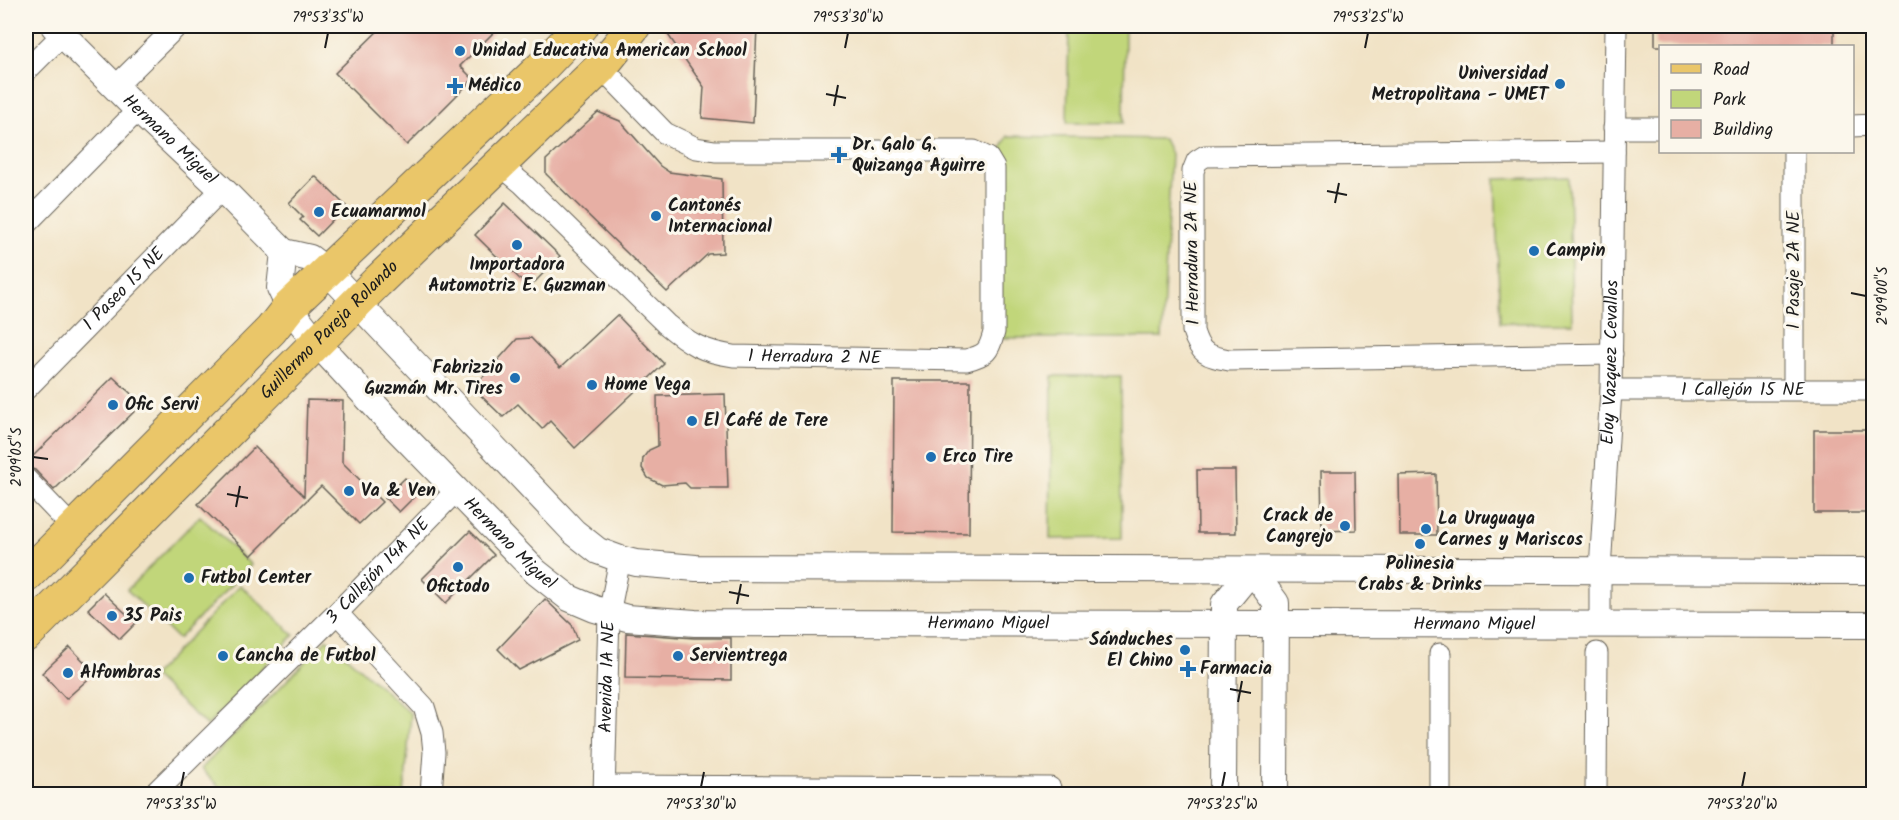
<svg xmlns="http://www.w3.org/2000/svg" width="1899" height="820" viewBox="0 0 1899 820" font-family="Kalam,sans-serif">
  <rect width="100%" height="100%" fill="#fbf7ec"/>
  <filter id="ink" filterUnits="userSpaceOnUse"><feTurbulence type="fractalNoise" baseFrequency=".0167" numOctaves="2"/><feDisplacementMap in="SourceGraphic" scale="12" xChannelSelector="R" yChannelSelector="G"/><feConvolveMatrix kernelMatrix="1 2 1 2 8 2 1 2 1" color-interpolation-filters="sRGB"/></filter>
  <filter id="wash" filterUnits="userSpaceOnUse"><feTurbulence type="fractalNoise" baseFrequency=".008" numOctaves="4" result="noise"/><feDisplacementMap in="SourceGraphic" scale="24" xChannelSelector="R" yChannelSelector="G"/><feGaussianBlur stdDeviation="1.35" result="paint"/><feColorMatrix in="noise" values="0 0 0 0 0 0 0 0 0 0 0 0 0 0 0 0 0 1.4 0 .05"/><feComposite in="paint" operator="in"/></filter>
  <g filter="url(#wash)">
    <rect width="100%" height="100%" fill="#f1e3c6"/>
    <g fill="#c1d67a" stroke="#6e794b" stroke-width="1.5">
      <path d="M1069 26H1125L1124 123H1067Z"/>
      <path d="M1008 136 1164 139 1171 154 1162 338H1001L1000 151Z"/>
      <path d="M1569 177 1572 323H1500L1495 179Z"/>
      <path d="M1052 376H1121L1122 538 1050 539Z"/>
      <path d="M200 516 251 565 178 639 127 590Z"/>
      <path d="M240 585 294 635 207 726 153 676Z"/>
      <path d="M327 639 411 714 404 794H226L201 769Z"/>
    </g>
    <g id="blocks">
      <g fill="#e7afa4">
        <path d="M383 26H500L460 66 473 79 407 145 335 73Z"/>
        <path d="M662 26H757L753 123 702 118 704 87Z"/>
        <rect x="1655" y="26" width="179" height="20"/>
        <path d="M598 112 620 121 660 166 669 172 722 179 723 253 708 254 667 292 546 174V160Z"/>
        <path d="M315 176 346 206 317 236 300 220 303 217 289 203Z"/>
        <path d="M505 203 560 256 529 288 475 235Z"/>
        <path d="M617 315 664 364 575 448 550 421 542 429 518 404 503 417 473 388 517 339 531 338 560 368Z"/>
        <path d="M113 377 142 404 54 490 35 470 26 467V463Z"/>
        <path d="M894 381H970L969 533 893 532Z"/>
        <path d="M725 394 728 488H690L685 483 662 485 648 478 642 468 643 458 649 450 658 446 657 396Z"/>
        <path d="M307 400 343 401 342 462 382 502 359 524 321 486 251 556 198 504 255 447 304 496Z"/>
        <rect x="1814" y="430" width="60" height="83"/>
        <path d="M1197 470H1235L1236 533H1198Z"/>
        <path d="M1321 471H1355L1356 530 1322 531Z"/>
        <path d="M1436 474 1437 535H1400L1399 475Z"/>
        <path d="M405 478 419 492 399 512 385 498Z"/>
        <path d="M470 531 494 555 446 603 422 579Z"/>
        <path d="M104 593 136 623 120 639 88 609Z"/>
        <path d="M545 599 572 625 578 640 519 670 498 649Z"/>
        <path d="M626 633 694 638H731V680L625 678Z"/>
        <path d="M70 647 95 673 66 699 42 673Z"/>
      </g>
    </g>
  </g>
  <g filter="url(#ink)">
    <use href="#blocks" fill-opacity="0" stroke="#676258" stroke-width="1.5"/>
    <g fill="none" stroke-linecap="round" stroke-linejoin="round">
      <defs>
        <g id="minor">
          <path d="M26 71 63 34"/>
          <path d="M115 87 177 26"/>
          <path d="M1852 126 1874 125"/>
          <path d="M1614 128H1660"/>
          <path id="s1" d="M500 165 523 184 666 324C690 344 701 351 733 356L966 360C986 355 989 352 994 332V168L988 158 974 151H715L696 148 665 133 601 67"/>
          <path d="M26 224 138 110"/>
          <path d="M1612 354 1229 360C1207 356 1200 354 1193 331V171L1197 161 1205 156 1614 152"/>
          <path id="s2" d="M26 389 222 189"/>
          <path d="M1794 389V152"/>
          <path id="s3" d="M1611 390H1874"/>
          <path d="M26 479 73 528"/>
          <path d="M337 613 424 707 432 733 434 752 431 794"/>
          <path id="s4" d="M1600 626V570L1611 390 1616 26"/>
          <path d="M605 786 1050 788V794"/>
          <path id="s5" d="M154 794 337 613 448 499"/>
          <path id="s6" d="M604 794 609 614 620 559"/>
          <path d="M1440 794V654"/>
          <path d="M1596 794 1597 653"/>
        </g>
        <g id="tertiary">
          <path id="s7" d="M54 26 138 110 222 189 284 252"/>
          <path id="s8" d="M1874 571 696 568 636 563 620 559 598 551 574 532 328 272 310 258 284 252 280 288 289 307 317 343 390 422 536 572 569 598 595 609 627 618 695 623 1874 625"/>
          <path d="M1223 794 1224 604 1252 570 1276 603 1275 794"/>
        </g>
        <g id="primary">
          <path d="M26 576 271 330 289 307 541 68 581 26"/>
          <path id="s9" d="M26 635 377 282 601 67 634 26"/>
        </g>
      </defs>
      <use href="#minor" stroke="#676258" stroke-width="23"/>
      <use href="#tertiary" stroke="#676258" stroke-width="28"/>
      <use href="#primary" stroke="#676258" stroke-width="35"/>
      <use href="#minor" stroke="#fff" stroke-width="21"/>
      <use href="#tertiary" stroke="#fff" stroke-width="26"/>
      <use href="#primary" stroke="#eac669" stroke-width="33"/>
    </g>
  </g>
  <path fill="none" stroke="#1c1c1c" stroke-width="2" d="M325 48 328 33M845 48 848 33M1365 48 1368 33M826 94 846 98M834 106 838 85M1327 191 1347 195M1335 203 1339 183M1851 293 1866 296M33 457 48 459M227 494 248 498M236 507 240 486M729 592 749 596M737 604 741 584M1230 689 1251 693M1238 702 1242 681M181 787 184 772M701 787 704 772M1222 787 1225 772M1742 787 1745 772"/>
  <g fill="#1f6fb2" stroke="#fbf7ec" stroke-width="2">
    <circle cx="460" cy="51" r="6"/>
    <circle cx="1560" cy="84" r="6"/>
    <path d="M452 77h6v6h6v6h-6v6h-6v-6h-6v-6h6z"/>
    <path d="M836 146h6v6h6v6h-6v6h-6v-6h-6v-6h6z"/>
    <circle cx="319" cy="212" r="6"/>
    <circle cx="656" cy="216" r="6"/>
    <circle cx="517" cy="245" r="6"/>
    <circle cx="1534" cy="251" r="6"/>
    <circle cx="515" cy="378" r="6"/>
    <circle cx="592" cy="385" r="6"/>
    <circle cx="113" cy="405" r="6"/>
    <circle cx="692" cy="421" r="6"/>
    <circle cx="931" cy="457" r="6"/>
    <circle cx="349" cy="491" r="6"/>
    <circle cx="1345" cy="526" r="6"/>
    <circle cx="1426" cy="529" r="6"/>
    <circle cx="1420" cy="544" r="6"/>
    <circle cx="458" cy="567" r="6"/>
    <circle cx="189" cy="578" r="6"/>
    <circle cx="112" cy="616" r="6"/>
    <circle cx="1185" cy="650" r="6"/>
    <circle cx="223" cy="656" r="6"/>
    <circle cx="678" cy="656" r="6"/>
    <path d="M1185 660h6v6h6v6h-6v6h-6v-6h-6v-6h6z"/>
    <circle cx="68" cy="673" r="6"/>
  </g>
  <g text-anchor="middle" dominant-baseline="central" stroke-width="6" stroke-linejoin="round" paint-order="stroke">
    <g font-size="18" font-weight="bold" fill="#1c1c1c" stroke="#fbf7ec" text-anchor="start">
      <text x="472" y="51">Unidad Educativa American School</text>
      <text x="1548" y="74" text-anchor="end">Universidad<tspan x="1548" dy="21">Metropolitana - UMET</tspan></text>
      <text x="468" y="86">Médico</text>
      <text x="852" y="145">Dr. Galo G.<tspan x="852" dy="21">Quizanga Aguirre</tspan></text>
      <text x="668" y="206">Cantonés<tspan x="668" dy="21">Internacional</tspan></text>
      <text x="331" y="212">Ecuamarmol</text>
      <text x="1546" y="251">Campin</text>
      <text x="517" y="265" text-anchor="middle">Importadora<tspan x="517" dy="21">Automotriz E. Guzman</tspan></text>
      <text x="503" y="368" text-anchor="end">Fabrizzio<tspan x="503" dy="21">Guzmán Mr. Tires</tspan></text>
      <text x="604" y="385">Home Vega</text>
      <text x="125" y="405">Ofic Servi</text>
      <text x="704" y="421">El Café de Tere</text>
      <text x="943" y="457">Erco Tire</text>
      <text x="361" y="491">Va &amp; Ven</text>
      <text x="1333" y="516" text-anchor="end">Crack de<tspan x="1333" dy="21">Cangrejo</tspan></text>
      <text x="1438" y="519">La Uruguaya<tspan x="1438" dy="21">Carnes y Mariscos</tspan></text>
      <text x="1420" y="564" text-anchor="middle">Polinesia<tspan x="1420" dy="21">Crabs &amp; Drinks</tspan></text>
      <text x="201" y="578">Futbol Center</text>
      <text x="458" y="587" text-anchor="middle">Ofictodo</text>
      <text x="124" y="616">35 Pais</text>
      <text x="1173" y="640" text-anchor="end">Sánduches<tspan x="1173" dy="21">El Chino</tspan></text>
      <text x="235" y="656">Cancha de Futbol</text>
      <text x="690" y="656">Servientrega</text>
      <text x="1200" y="669">Farmacia</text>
      <text x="80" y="673">Alfombras</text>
    </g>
    <g font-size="18" fill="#1c1c1c" stroke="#fbf7ec">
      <text stroke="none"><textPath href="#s7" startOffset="162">Hermano Miguel</textPath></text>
      <text transform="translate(1193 253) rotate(-91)">1 Herradura 2A NE</text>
      <text transform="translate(1794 270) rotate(-90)">1 Pasaje 2A NE</text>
      <text stroke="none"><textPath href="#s2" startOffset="140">1 Paseo 15 NE</textPath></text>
      <text stroke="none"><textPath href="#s9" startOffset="430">Guillermo Pareja Rolando</textPath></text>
      <text stroke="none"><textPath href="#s1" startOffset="387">1 Herradura 2 NE</textPath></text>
      <text stroke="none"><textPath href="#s4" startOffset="264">Eloy Vazquez Cevallos</textPath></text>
      <text stroke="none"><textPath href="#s3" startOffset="132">1 Callejón 15 NE</textPath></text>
      <text stroke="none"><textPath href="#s8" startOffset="2097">Hermano Miguel</textPath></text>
      <text stroke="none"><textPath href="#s5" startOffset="316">3 Callejón 14A NE</textPath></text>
      <text stroke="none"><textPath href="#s8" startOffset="2601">Hermano Miguel</textPath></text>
      <text stroke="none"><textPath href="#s8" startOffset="3087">Hermano Miguel</textPath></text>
      <text stroke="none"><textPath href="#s6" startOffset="117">Avenida 1A NE</textPath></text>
    </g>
  </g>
  <rect width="1899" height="820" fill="none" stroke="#fbf7ec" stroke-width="66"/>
  <rect x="1659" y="45" width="195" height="108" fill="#fbf7ec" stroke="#a29f99" stroke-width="1.5"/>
  <rect x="1671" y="64" width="30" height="9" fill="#eac669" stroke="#a29f99" stroke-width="1.5"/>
  <text x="1713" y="75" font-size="18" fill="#1c1c1c">Road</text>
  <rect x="1671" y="90" width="30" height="18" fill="#c1d67a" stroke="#a29f99" stroke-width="1.5"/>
  <text x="1713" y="105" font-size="18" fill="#1c1c1c">Park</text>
  <rect x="1671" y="120" width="30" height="18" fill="#e7afa4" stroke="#a29f99" stroke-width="1.5"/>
  <text x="1713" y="135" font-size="18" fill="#1c1c1c">Building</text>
  <rect x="33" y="33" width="1833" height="754" fill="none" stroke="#1c1c1c" stroke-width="2"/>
  <g font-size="15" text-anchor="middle" fill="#1c1c1c">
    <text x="328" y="22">79°53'35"W</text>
    <text x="848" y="22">79°53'30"W</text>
    <text x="1368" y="22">79°53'25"W</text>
    <text transform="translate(1882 296) rotate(-90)" y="5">2°09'00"S</text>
    <text transform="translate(16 457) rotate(-90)" y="5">2°09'05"S</text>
    <text x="181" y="809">79°53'35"W</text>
    <text x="701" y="809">79°53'30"W</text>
    <text x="1222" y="809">79°53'25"W</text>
    <text x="1742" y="809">79°53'20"W</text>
  </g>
</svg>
